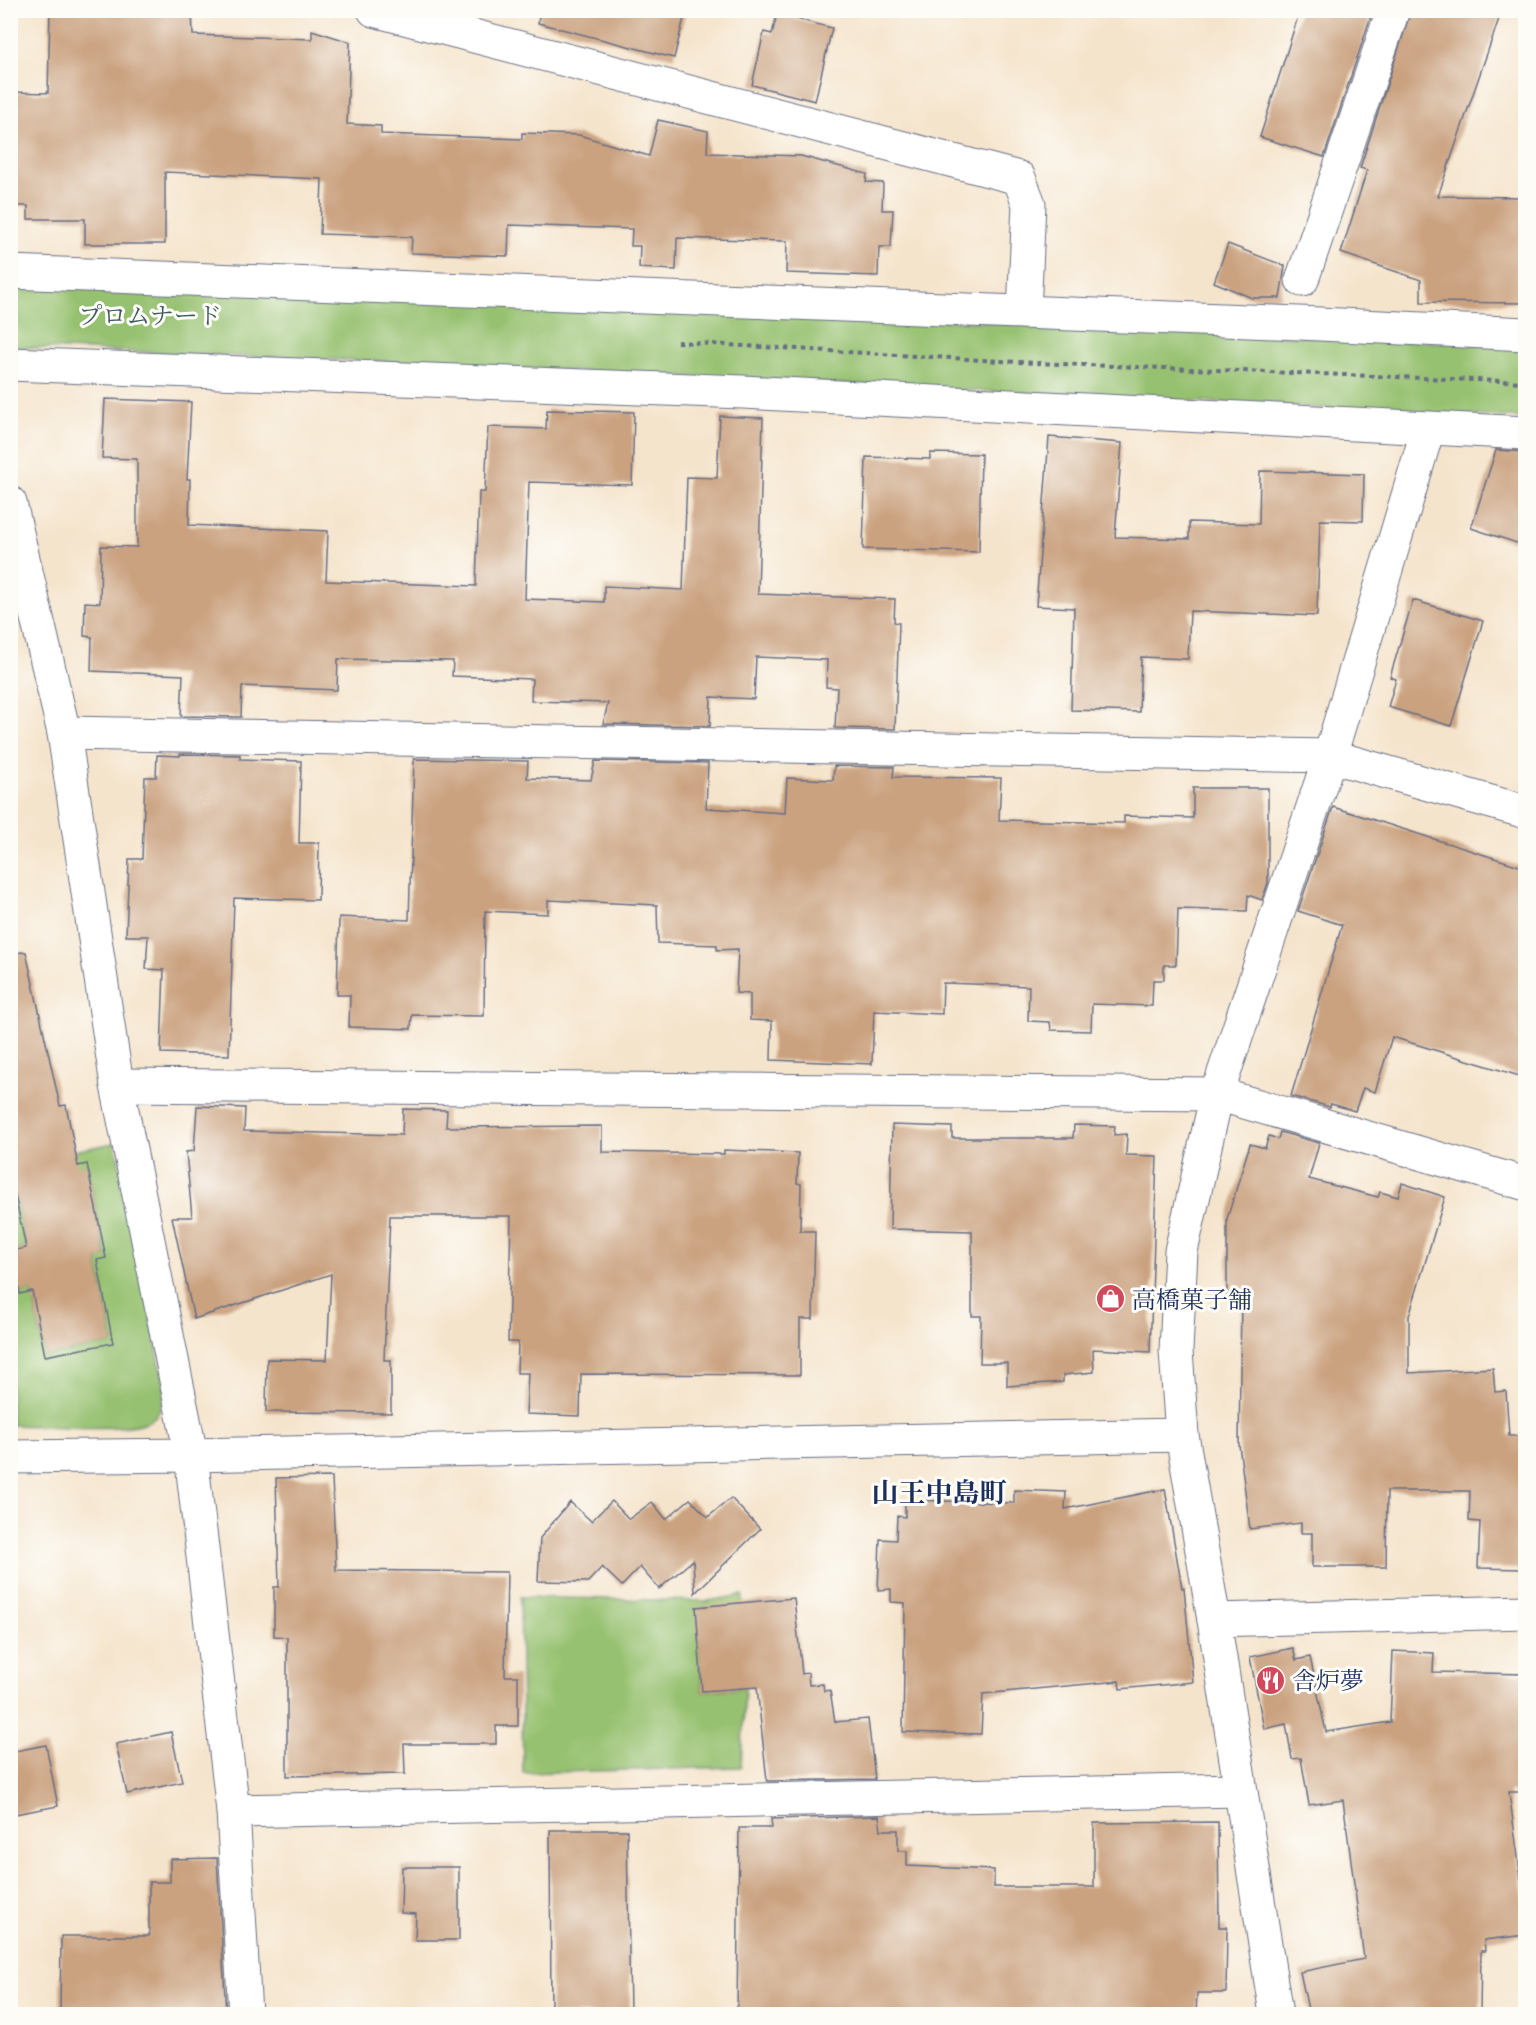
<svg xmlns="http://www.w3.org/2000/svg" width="1536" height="2025" viewBox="0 0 1536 2025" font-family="'EB Garamond','Noto Serif JP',serif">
  <rect width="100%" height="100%" fill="#fdfcf7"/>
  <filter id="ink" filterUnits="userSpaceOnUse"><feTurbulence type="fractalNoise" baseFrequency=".0167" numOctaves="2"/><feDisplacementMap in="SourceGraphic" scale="12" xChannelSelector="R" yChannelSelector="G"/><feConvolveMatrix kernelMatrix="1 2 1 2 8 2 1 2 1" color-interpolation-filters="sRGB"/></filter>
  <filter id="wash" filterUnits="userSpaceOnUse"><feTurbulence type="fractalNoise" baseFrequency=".008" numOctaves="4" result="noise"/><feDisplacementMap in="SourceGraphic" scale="24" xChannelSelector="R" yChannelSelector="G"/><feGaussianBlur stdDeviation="1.35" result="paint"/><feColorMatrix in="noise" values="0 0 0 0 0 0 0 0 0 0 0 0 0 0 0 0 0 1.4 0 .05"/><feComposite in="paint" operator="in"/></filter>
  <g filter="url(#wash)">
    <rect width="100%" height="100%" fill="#f5e4cc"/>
    <g fill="#96c16f" stroke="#587866" stroke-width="1.5" fill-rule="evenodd">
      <path d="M11 279 1525 346 1526 418 421 363 11 347Z"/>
      <path d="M115 1143 165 1389C164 1401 160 1415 149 1421 124 1433 42 1425 11 1425V1163ZM87 1165 106 1257 97 1260 113 1343 45 1356 32 1291 19 1294 11 1251 26 1248 12 1180Z"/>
      <path d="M743 1595 740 1628 698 1632 702 1691 745 1688 741 1767 523 1773 520 1597 708 1601Z"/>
    </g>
    <g id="blocks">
      <g fill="#caa280">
        <path d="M50 10H192L193 35 312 39V30L350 42 347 124 381 126V134L522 139V133L579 135 649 156 658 120 708 131 707 153 801 156 867 174 866 182 883 183 882 210H893L891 247H879L878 276 786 273 787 241 677 238 676 270 639 268 640 246H631L632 229 509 225 508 256 411 253 412 237 320 234 322 179 165 172V244H85V219H28V206H10V92L48 93Z"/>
        <path d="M540 10H686L674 58 538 23Z"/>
        <path d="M1300 10H1373L1324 157 1260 137Z"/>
        <path d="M1411 10H1502L1438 196 1526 197V303L1421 302V280L1341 253 1367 170 1360 168Z"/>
        <path d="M777 14 832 28 815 101 752 85 764 32 772 34Z"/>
        <path d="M1228 244 1285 266 1280 298H1252L1214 282Z"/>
        <path d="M105 399 191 402 187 479H190L189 525 328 531 326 581 476 586 479 492H485L488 427 546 429 547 410 634 412 632 485 529 482 525 599 604 602V586L683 590 687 477 717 478 720 416 763 418 758 594 895 599 894 622 899 623 895 729 835 728 837 688 826 687 827 660 756 657 754 699 711 697 710 726 603 724 608 703 531 701 532 679 452 676 453 661 338 659 337 690 242 686 241 717 181 716 183 675 91 671 92 637 84 636 85 602 100 603 101 546 137 547V459L102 458Z"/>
        <path d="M1049 437 1122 443 1115 537 1189 539V522L1259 524 1260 471 1364 474 1363 521 1320 520 1317 616 1190 611 1188 659 1141 657 1139 712 1071 710 1074 608 1036 606Z"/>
        <path d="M1496 450 1526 452V546L1471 528Z"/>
        <path d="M930 453 981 454 979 552 863 549 866 457 930 459Z"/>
        <path d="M1413 600 1483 621 1451 726 1388 707 1396 679 1390 677Z"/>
        <path d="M180 754 240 755V759L301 761 299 843H319L318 900 234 898 229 1055 161 1053 164 970 146 969 148 936H126L129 859H142L145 777H156L157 755 180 756Z"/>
        <path d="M414 759 528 761 527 778 591 780 595 761 708 763 706 808 785 813 787 778 833 780 834 766 894 767 893 777 1001 778 999 820 1124 823V816L1193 818V788H1268V883L1262 900 1248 895 1247 911 1178 909 1176 965H1164V980H1153L1152 1006 1092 1004 1091 1031 1051 1030 1050 1022 1028 1021 1029 986 943 983 942 1014 874 1011 872 1064 771 1060 772 1021 750 1020V994L736 993 738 949 717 950V945L658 943 657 905 548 900V914L485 911 484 1016 412 1015 411 1029 349 1027 350 995H337L339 917 409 920Z"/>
        <path d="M1333 807 1526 868V1078L1392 1037 1375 1092 1363 1088 1355 1111 1331 1104 1330 1107 1291 1096 1342 925 1298 911Z"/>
        <path d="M26 952 60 1106 66 1105 78 1166 87 1164 106 1258 97 1260 113 1343 45 1356 32 1291 20 1294 11 1251 26 1248 10 1171V953Z"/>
        <path d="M197 1106 245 1108 244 1131 402 1135 403 1109 447 1110 446 1127 602 1126V1152L724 1154V1150L798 1153 797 1183 801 1184 800 1231H815L813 1319H800V1375L581 1374 580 1416 526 1414 528 1373H517L518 1342H508L511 1216H390L384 1360H391V1413L266 1412 267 1359 327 1360 331 1274 194 1319 172 1217H192L186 1152 194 1151Z"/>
        <path d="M892 1125 952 1127V1138H1073L1074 1125 1115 1126 1114 1135 1127 1134 1126 1155 1157 1156 1150 1352 1093 1349 1094 1372 1063 1375V1382L1007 1386V1363H980L981 1316H972V1231L890 1229Z"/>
        <path d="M1280 1132 1319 1143 1309 1179 1378 1197 1380 1192 1398 1197 1402 1183 1445 1197 1409 1316V1373L1493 1368 1495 1392 1506 1391 1509 1436H1525L1522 1569 1478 1568 1480 1522 1469 1521 1470 1491H1387L1386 1567H1312V1533H1301V1523L1250 1529 1239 1445 1241 1300H1227V1219L1250 1144 1265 1148 1269 1136 1278 1139Z"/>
        <path d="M332 1477 336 1570 507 1572 505 1676H518V1726H496V1744H404L405 1774 287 1776V1637L274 1636V1587H279L276 1478Z"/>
        <path d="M1165 1489 1182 1588H1184L1193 1682 1120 1689 1119 1681 983 1694 981 1734 903 1732 905 1603 891 1602V1589L878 1590 880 1539 896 1540 897 1516 905 1517V1500L1014 1503V1490L1066 1492 1065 1509Z"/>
        <path d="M731 1498 760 1529 695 1593 693 1560 659 1589 640 1567 622 1586 602 1567 588 1582 538 1581 540 1538 570 1502 591 1521 612 1501 629 1519 652 1502 666 1519 690 1499 708 1517Z"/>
        <path d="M794 1598 802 1674 808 1673 809 1685 823 1684 824 1691 830 1690 835 1722 868 1719 875 1779 767 1781 757 1687 702 1691 696 1607Z"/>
        <path d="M1293 1648 1296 1660 1310 1657 1326 1732 1390 1722 1393 1651 1434 1653 1433 1672 1526 1674V1792H1509L1526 1915V1935L1484 1940 1485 1951H1481L1480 2014H1309L1300 1972 1364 1959 1343 1800 1309 1805 1301 1758 1292 1759 1286 1724 1264 1729 1250 1657Z"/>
        <path d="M171 1732 182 1782 127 1794 116 1744Z"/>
        <path d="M46 1745 58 1806 10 1815V1752Z"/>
        <path d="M879 1816 881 1830H898V1851H907V1866L994 1870V1887H1094V1823L1218 1822 1219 1927H1227L1226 1993H1197L1196 2014H737L739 1828H772L771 1819Z"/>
        <path d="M550 1830H627L630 2014H551Z"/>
        <path d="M217 1858 226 2014H60L61 1936H149V1882H170V1859Z"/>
        <path d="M402 1867H459V1940H415L416 1914 401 1913Z"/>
      </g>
    </g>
  </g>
  <g filter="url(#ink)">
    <use href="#blocks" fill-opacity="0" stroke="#676e84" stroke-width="1.5"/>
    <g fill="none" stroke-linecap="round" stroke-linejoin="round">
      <defs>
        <g id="street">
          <path d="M374 10 1019 178 1029 204 1024 312"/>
          <path d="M10 272 1299 323 1526 334"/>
          <path d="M1302 280 1393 10"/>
          <path d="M10 364 743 392 1526 433"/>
          <path d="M10 503 64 733 117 1085 191 1455 233 1811 245 2014"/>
          <path d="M64 733 1330 756 1526 812"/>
          <path d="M117 1085 1217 1094 1526 1184"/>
          <path d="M10 1457 191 1455 1182 1435"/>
          <path d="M1214 1620 1526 1612"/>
          <path d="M233 1811 1240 1790"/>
          <path d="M1276 2014 1214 1620 1182 1435 1176 1351 1181 1251 1217 1094 1330 756 1428 429"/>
        </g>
      </defs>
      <use href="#street" stroke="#676e84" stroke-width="35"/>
      <path stroke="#676e84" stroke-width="4" stroke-dasharray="4.5 4.5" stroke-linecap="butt" d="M677 342 1035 363 1526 382"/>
      <use href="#street" stroke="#fff" stroke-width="33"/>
    </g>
  </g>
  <defs>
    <symbol id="shop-disc" viewBox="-11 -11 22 22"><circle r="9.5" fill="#d1495b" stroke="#fdfcf7"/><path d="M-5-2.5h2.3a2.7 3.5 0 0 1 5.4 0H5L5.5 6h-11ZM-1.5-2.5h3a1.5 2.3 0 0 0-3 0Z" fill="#fff"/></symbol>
    <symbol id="restaurant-disc" viewBox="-11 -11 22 22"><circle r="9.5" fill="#d1495b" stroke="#fdfcf7"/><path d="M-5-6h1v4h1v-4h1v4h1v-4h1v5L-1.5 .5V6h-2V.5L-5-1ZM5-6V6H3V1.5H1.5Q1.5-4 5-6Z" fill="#fff"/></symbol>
  </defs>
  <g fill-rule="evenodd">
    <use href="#shop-disc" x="1094" y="1282" width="33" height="33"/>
    <use href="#restaurant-disc" x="1254" y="1664" width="33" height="33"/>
  </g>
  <g text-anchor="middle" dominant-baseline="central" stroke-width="6" stroke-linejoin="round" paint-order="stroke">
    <g font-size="24" fill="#405b63" stroke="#fdfcf7">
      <text x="150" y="315">プロムナード</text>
    </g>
    <g font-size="24" fill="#1b2f5e" stroke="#fdfcf7" text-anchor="start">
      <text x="1132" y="1299">高橋菓子舗</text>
      <text x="1292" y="1680">舎炉夢</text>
    </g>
    <g font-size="27" font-weight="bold" fill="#1b2f5e" stroke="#fdfcf7">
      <text x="939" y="1492">山王中島町</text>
    </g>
  </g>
  <rect width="1536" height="2025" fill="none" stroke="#fdfcf7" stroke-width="36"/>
</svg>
